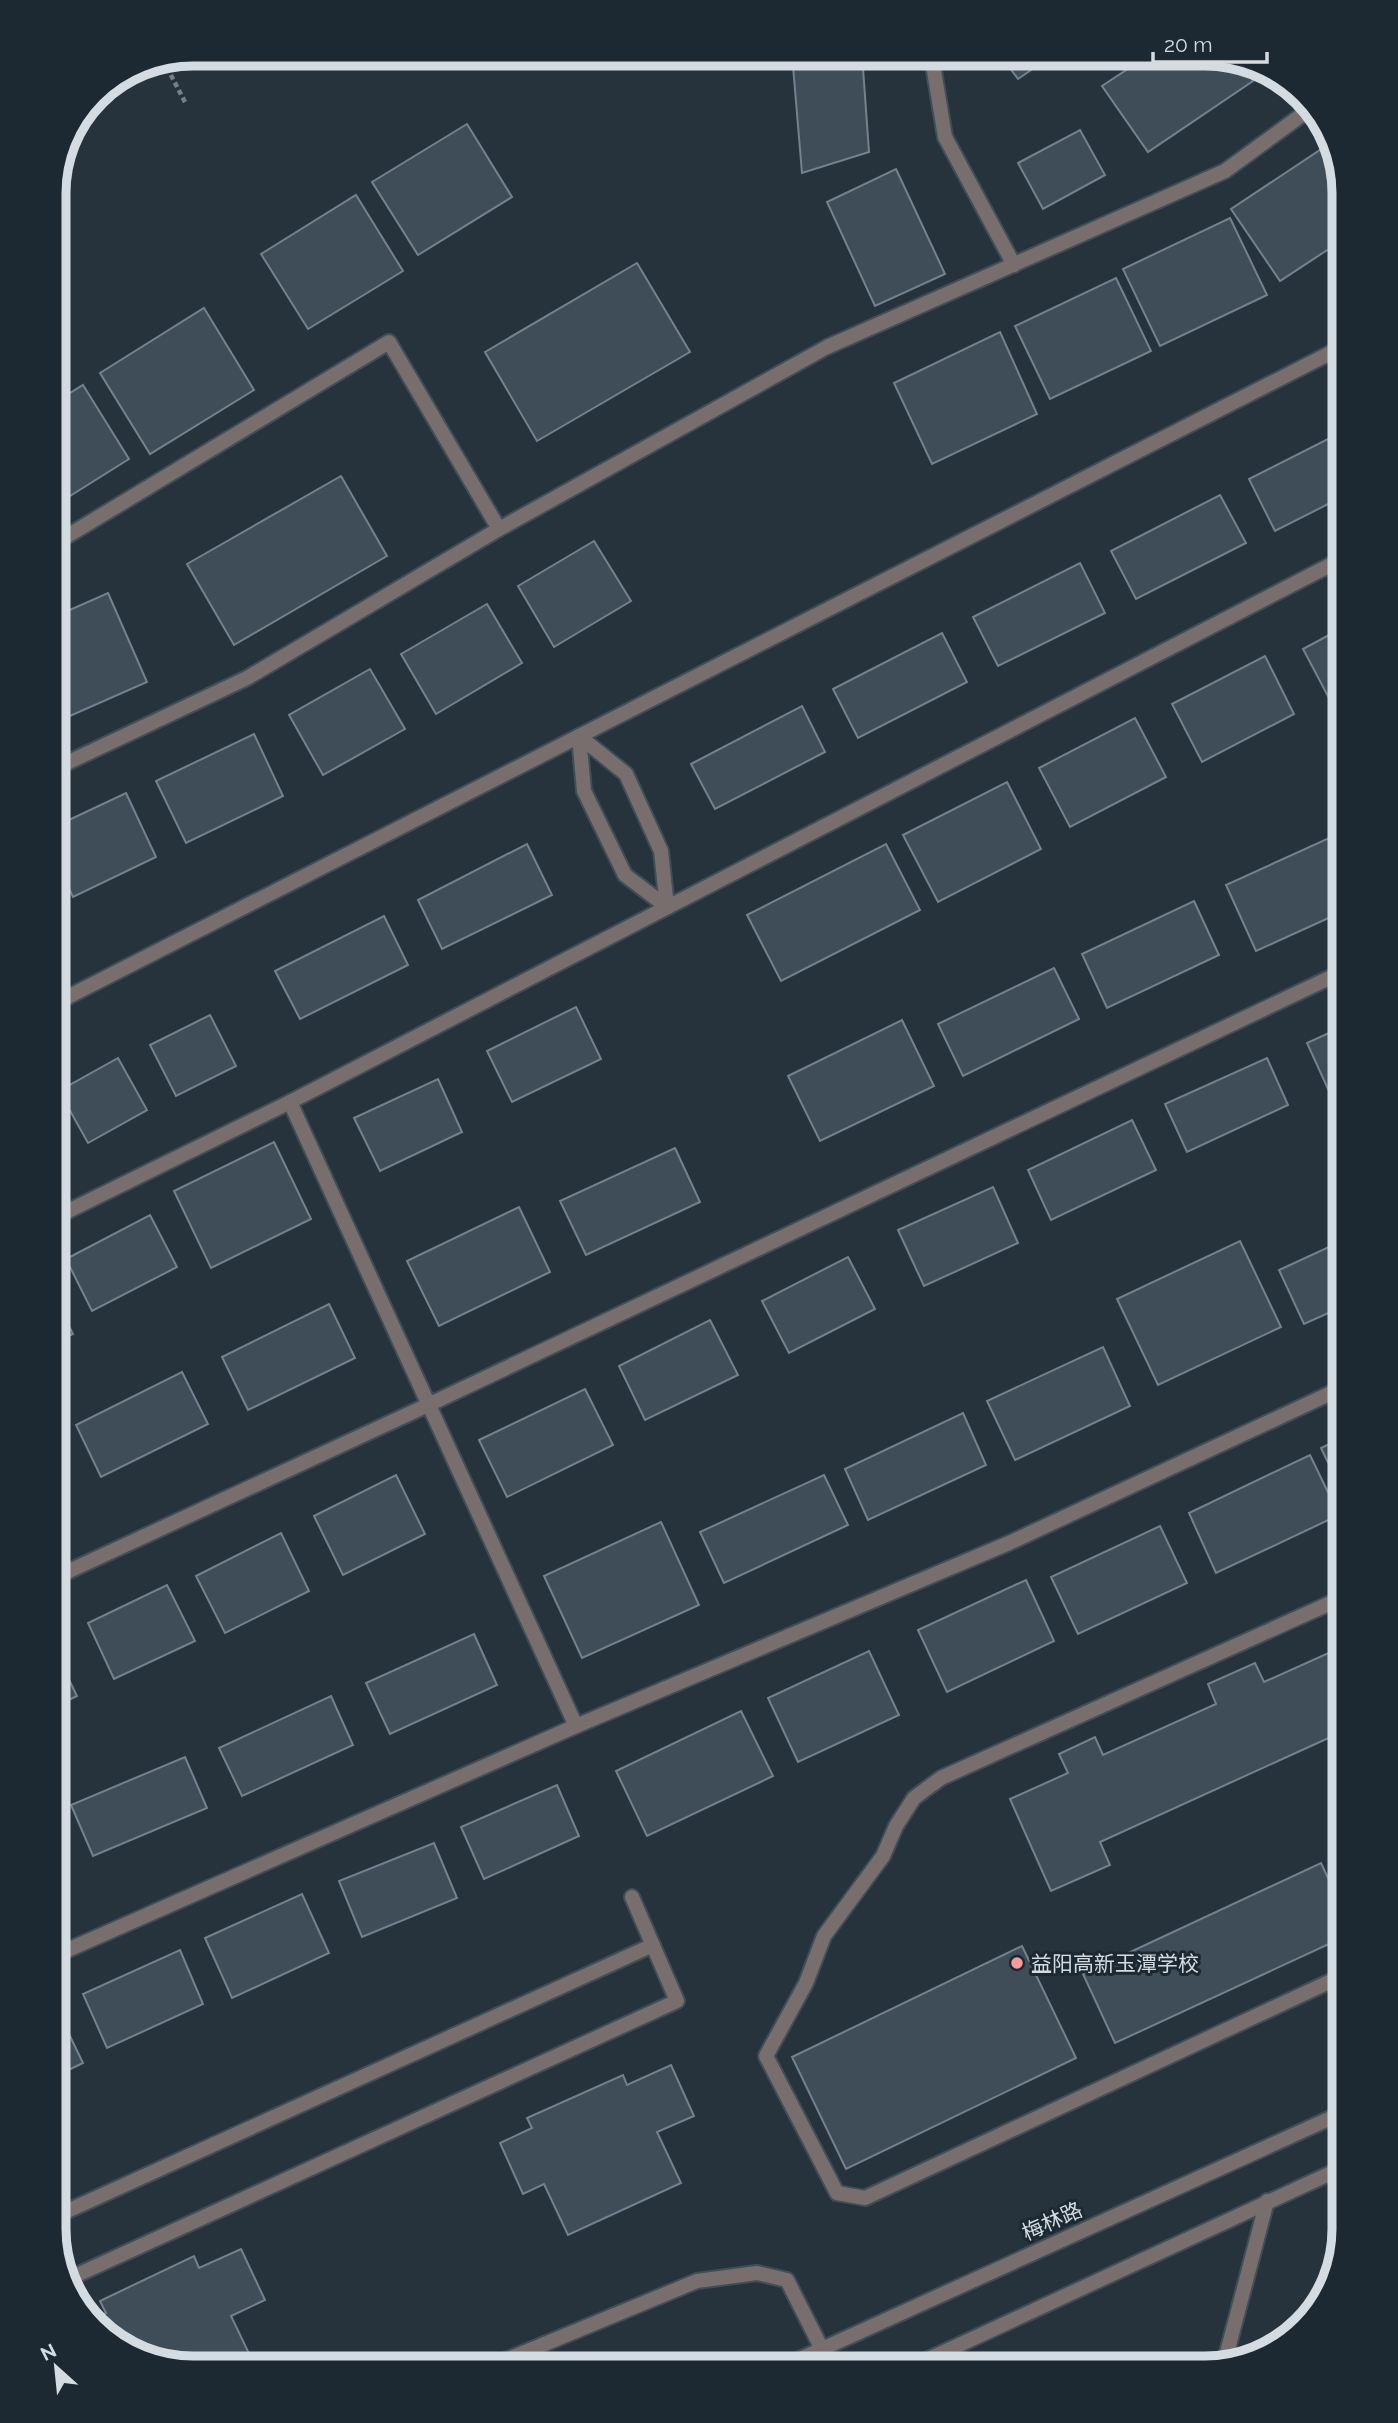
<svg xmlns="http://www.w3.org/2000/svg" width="1398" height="2423" viewBox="0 0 1398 2423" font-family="Raleway,'Noto Sans SC',sans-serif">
  <rect width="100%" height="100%" fill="#26333d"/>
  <g fill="#3f4d58" stroke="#73828e" stroke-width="2">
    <path d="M792 54H862L869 152 802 173Z"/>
    <path d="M1000 55H1053L1018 79Z"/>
    <path d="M1149 55H1214L1241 64 1253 81 1148 152 1102 86Z"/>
    <path d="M467 124 512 197 418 255 372 182Z"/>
    <path d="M1080 130 1105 175 1043 209 1018 163Z"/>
    <path d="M1332 142 1344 193V239L1280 281 1231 209Z"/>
    <path d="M896 169 945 274 875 306 827 202Z"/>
    <path d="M356 195 403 271 308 329 261 254Z"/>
    <path d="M1230 218 1267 295 1160 346 1123 269Z"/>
    <path d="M637 263 690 352 537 441 485 352Z"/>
    <path d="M1116 278 1151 351 1050 399 1015 326Z"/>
    <path d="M204 308 254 390 150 454 100 373Z"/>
    <path d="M1000 332 1037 414 932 464 894 383Z"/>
    <path d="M83 385 129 459 54 506V403Z"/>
    <path d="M1344 431V496L1275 531 1249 479Z"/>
    <path d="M341 476 387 556 234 645 187 564Z"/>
    <path d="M1220 495 1246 543 1136 599 1111 551Z"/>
    <path d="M594 541 631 601 554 647 518 586Z"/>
    <path d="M1080 563 1105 613 998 666 973 617Z"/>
    <path d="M108 593 147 682 54 723V617Z"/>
    <path d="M487 604 522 663 436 714 401 654Z"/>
    <path d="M1344 627V695L1331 702 1303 649Z"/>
    <path d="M942 633 967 682 858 738 833 689Z"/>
    <path d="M1265 656 1294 714 1202 762 1172 704Z"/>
    <path d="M370 669 405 729 323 775 289 715Z"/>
    <path d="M802 706 825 752 715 809 691 764Z"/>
    <path d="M1135 718 1166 777 1070 827 1039 768Z"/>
    <path d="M254 734 283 796 186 843 156 781Z"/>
    <path d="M1007 782 1041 849 938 902 903 835Z"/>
    <path d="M126 793 156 857 73 897 54 857V827Z"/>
    <path d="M1338 834 1344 846V911L1256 951 1226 885Z"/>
    <path d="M527 844 552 895 442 949 418 900Z"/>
    <path d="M886 844 920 910 781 981 747 915Z"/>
    <path d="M1194 901 1219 955 1107 1008 1082 954Z"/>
    <path d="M384 916 408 965 300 1019 275 971Z"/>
    <path d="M1054 968 1079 1019 963 1076 938 1024Z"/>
    <path d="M576 1007 601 1059 512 1102 487 1051Z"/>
    <path d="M210 1015 236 1066 176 1096 150 1045Z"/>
    <path d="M902 1020 934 1086 820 1141 788 1076Z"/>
    <path d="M1344 1026V1095L1333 1100 1307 1043Z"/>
    <path d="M118 1058 147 1110 88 1143 59 1091Z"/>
    <path d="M1267 1058 1288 1105 1187 1152 1165 1104Z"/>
    <path d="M438 1079 462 1132 380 1171 354 1118Z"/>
    <path d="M1132 1120 1156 1170 1051 1220 1028 1170Z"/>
    <path d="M274 1142 311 1219 211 1268 174 1191Z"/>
    <path d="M675 1148 700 1202 586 1255 560 1201Z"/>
    <path d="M993 1187 1018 1243 924 1286 898 1230Z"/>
    <path d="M519 1207 550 1272 439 1326 407 1261Z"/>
    <path d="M150 1215 177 1267 92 1311 66 1259Z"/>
    <path d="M1344 1240V1306L1304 1324 1279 1270Z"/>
    <path d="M1240 1241 1281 1327 1158 1385 1117 1299Z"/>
    <path d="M848 1257 875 1309 789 1353 762 1301Z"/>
    <path d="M54 1297 73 1334 54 1343Z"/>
    <path d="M329 1304 355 1358 248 1410 222 1357Z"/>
    <path d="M710 1320 738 1375 645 1420 619 1366Z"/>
    <path d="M1103 1347 1130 1406 1015 1460 987 1401Z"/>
    <path d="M182 1372 208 1424 101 1477 76 1425Z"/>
    <path d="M585 1389 613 1445 507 1497 479 1440Z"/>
    <path d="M963 1413 986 1465 868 1520 845 1469Z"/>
    <path d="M1344 1437V1496L1321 1448Z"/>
    <path d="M1310 1455 1339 1515 1216 1573 1189 1513Z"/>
    <path d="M396 1475 425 1534 343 1575 314 1516Z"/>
    <path d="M824 1475 848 1525 724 1583 700 1532Z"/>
    <path d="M661 1522 699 1605 582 1658 544 1576Z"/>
    <path d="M1160 1526 1187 1583 1078 1634 1051 1577Z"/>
    <path d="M281 1533 309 1591 225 1633 196 1576Z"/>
    <path d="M1026 1580 1054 1641 947 1692 918 1630Z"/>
    <path d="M167 1585 195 1641 114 1679 88 1623Z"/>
    <path d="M474 1634 497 1685 390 1734 366 1683Z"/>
    <path d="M1344 1646V1731L1100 1842 1110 1865 1051 1891 1010 1799 1068 1773 1059 1754 1095 1737 1103 1755 1216 1704 1208 1684 1255 1663 1264 1682Z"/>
    <path d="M54 1649 77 1696 54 1707Z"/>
    <path d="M869 1651 899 1715 798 1762 768 1698Z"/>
    <path d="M331 1696 353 1745 242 1796 219 1748Z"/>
    <path d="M741 1711 773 1776 647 1836 616 1771Z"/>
    <path d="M185 1757 207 1808 93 1856 71 1805Z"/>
    <path d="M557 1785 579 1836 484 1879 461 1827Z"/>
    <path d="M434 1843 457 1898 362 1937 339 1881Z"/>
    <path d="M1321 1863 1344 1912V1937L1115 2043 1083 1974Z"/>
    <path d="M302 1894 329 1953 232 1998 205 1938Z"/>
    <path d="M1022 1946 1076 2058 846 2169 792 2057Z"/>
    <path d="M180 1950 203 2004 107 2048 83 1994Z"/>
    <path d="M57 2009 83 2063 54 2077V2011Z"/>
    <path d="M671 2065 694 2116 657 2132 681 2183 568 2235 544 2184 523 2194 500 2143 532 2128 527 2118 623 2075 627 2085Z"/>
    <path d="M241 2249 265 2300 231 2316 256 2368H184L116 2345 93 2319 106 2313 100 2301 194 2256 199 2268Z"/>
  </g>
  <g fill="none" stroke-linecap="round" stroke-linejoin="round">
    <defs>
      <path id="service" d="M1344 1975 865 2198 837 2193 766 2056 806 1983 824 1936 883 1856 896 1826 914 1798 941 1778 1344 1597"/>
      <g id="minor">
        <path d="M936 54 933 65 945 137 1014 265"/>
        <path d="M54 544 389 342 499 529"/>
        <path d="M579 736 626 774 661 851 667 907 625 875 584 791Z"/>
        <path d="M54 769 247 678 499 529 827 347 1225 171 1310 109"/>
        <path d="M54 1004 1344 346"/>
        <path d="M54 1218 290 1102 1344 558"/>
        <path d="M54 1578 428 1405 1344 971"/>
        <path d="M576 1726 1009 1543 1344 1387"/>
        <path d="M54 1956 576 1726 290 1102"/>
        <path d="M54 2217 653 1945"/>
        <path d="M66 2280 677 2001 632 1897"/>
        <path d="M1224 2364 1267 2201"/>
        <path d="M484 2369 697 2281 757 2273 787 2280 832 2369"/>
      </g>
      <g id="tertiary">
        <path d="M778 2369 1344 2112"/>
        <path d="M907 2369 1344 2167"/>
      </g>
    </defs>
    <use href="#service" stroke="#424e57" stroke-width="18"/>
    <use href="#minor" stroke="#424e57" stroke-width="18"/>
    <use href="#tertiary" stroke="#424e57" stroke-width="18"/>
    <path stroke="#757f88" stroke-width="4.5" stroke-dasharray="5 3.5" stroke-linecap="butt" d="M163 60 186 104"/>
    <use href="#service" stroke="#776e6d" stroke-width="14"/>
    <use href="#minor" stroke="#776e6d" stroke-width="14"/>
    <use href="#tertiary" stroke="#776e6d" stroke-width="14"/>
  </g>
  <circle fill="#f59b9a" stroke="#1c2933" stroke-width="2.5" cx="1017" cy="1963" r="7"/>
  <g text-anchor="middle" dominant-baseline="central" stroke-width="6" stroke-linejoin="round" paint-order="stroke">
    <g font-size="21" fill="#d4dce2" stroke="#1c2933" text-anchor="start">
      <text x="1031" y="1963">益阳高新玉潭学校</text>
    </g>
    <g font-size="21" fill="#d4dce2" stroke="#1c2933">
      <text transform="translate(1052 2221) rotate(-24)">梅林路</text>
    </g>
  </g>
  <path d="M0 0H1398V2423H0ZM193 66H1205A127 127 0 0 1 1332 193V2229A127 127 0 0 1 1205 2356H193A127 127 0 0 1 66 2229V193A127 127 0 0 1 193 66Z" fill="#1c2933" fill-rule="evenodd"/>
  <path fill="none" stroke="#d4dce2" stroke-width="9" d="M193 66H1205A127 127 0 0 1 1332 193V2229A127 127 0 0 1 1205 2356H193A127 127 0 0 1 66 2229V193A127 127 0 0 1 193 66Z"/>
  <g transform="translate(56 2367) rotate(333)" stroke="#1c2933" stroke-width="5" paint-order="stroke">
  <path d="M0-5L12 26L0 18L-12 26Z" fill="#d4dce2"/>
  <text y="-10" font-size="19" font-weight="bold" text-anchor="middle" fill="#d4dce2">N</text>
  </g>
  <path d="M1153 52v10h114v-10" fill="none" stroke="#d4dce2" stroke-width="3.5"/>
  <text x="1164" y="52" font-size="21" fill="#d4dce2" stroke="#1c2933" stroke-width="5" paint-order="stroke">20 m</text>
</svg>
